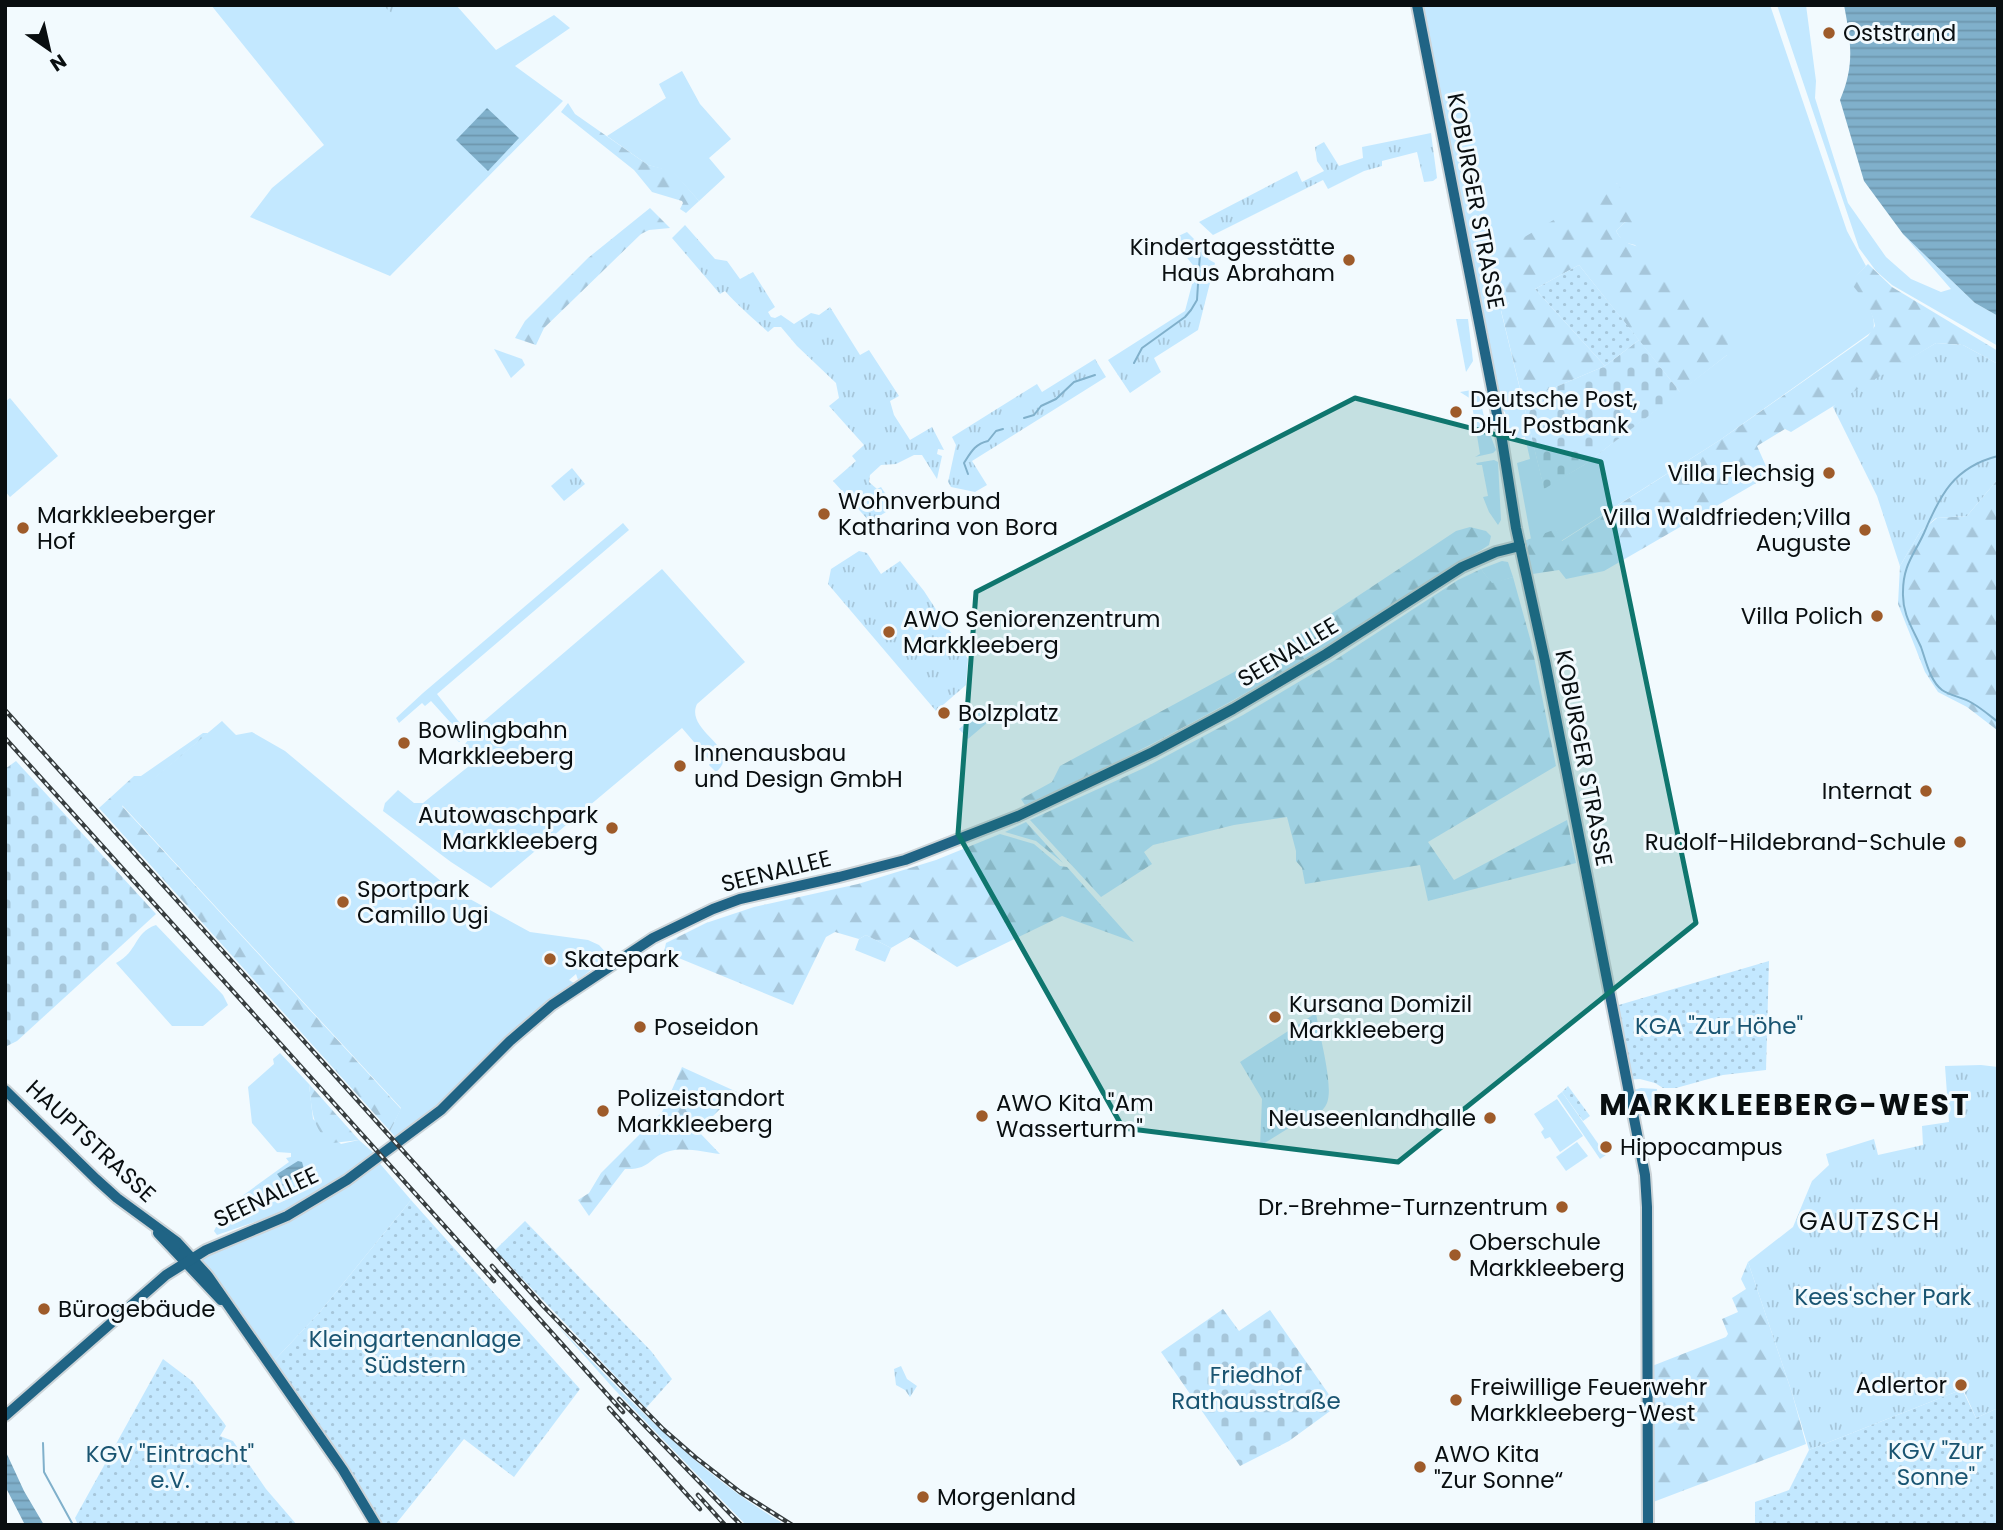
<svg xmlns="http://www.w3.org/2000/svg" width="2003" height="1530" viewBox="0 0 2003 1530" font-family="Poppins,sans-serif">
  <defs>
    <pattern id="forest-firs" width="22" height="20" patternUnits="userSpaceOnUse" patternTransform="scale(1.75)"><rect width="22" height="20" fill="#c3e8ff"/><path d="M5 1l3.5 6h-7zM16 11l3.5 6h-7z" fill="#a6c6da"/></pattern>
    <pattern id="wetland-marsh" width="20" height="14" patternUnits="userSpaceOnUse" patternTransform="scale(1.75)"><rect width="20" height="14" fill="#c3e8ff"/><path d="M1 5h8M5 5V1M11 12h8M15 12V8" fill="none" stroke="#a6c6da"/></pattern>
    <pattern id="cemetery-stones" width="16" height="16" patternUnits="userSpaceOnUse" patternTransform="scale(1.75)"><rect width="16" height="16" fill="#c3e8ff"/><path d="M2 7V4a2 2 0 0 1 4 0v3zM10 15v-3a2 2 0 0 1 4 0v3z" fill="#a6c6da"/></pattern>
    <pattern id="park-tufts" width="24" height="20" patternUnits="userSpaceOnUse" patternTransform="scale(1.75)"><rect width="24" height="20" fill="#c3e8ff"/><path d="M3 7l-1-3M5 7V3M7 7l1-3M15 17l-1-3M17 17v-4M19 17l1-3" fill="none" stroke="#a6c6da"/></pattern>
    <pattern id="garden-dots" width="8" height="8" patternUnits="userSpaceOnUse" patternTransform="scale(1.75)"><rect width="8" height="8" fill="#c3e8ff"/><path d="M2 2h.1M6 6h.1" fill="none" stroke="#a6c6da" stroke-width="1.8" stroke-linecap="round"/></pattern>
    <pattern id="water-rules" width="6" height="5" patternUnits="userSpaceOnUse" patternTransform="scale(1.75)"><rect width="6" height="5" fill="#80b0cb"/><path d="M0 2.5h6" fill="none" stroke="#6d96ad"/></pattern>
  </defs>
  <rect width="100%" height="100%" fill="#f2fafe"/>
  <g fill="#c3e8ff" fill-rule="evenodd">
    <path d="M211 5H456L496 50 554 15 570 28 515 66 563 101 390 276 250 217 272 188 324 145Z"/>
    <path d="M1423 5H1770L1847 231 1866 266 1851 282C1861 296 1878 312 1873 331L1720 440 1561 541 1556 530 1531 539 1517 463 1530 459 1525 437 1512 440 1505 412 1501 409ZM1617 183 1625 222 1616 231 1623 242 1635 245 1727 355 1584 465 1544 488 1501 311Z"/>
    <path d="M1777 5H1806L1816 81 1815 98 1848 203 1886 257 1911 279 1941 292 1951 289 1903 234 1975 303 1998 316V346L1892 285 1876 271 1859 248Z"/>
    <path d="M682 71 700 104 731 139 709 158 725 177 699 201 673 172 648 165 607 136 666 98 659 84Z"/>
    <path d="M1456 319H1468L1473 361 1466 372Z"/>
    <path d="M494 349 522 359 525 365 511 378Z"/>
    <path d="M1472 390 1479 395 1485 421 1496 450 1493 453 1475 457 1480 454 1471 399 1460 392Z"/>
    <path d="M10 398 58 456 10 497 5 491V402Z"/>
    <path d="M1494 460 1498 462 1501 520 1498 525 1489 512 1483 497 1488 496 1482 465H1477L1476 463Z"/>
    <path d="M623 523 629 530 437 694 463 727 464 738 459 742 455 738 459 732 431 701 425 706 422 703 399 723 396 718 423 693Z"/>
    <path d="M1502 561 1508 562 1513 577 1492 584 1481 569Z"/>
    <path d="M662 569 745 662 697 704C684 732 744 748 716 772L709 765 711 762 682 728 491 888 451 862 383 811 385 803 398 790 414 803H423L469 766 470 761 461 750 477 727Z"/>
    <path d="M979 712 988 722 968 739 959 729Z"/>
    <path d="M222 721 236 735 252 732 285 751 448 887 530 932 588 940 599 945 609 956 578 980 576 974 569 980 574 983 541 1009 448 1098 396 1138 390 1131 401 1108 122 805Z"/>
    <path d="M156 925 223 995 228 1005 203 1026H172L116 963C139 951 133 933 156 925Z"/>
    <path d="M866 935 891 948 885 962 855 950 859 939Z"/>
    <path d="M280 1053 309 1084 313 1119 341 1144 359 1140 375 1154 326 1188 289 1210 217 1235 214 1231 216 1227 226 1224V1220L220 1212 289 1162 286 1158 291 1157V1153L277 1152 252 1123 248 1087 274 1064 273 1059Z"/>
    <path d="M1641 1088 1657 1089 1654 1117 1633 1115 1629 1091Z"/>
    <path d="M1562 1092 1606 1155 1600 1159 1557 1096Z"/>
    <path d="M1557 1099 1583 1136 1560 1152 1550 1137 1545 1139 1541 1132 1544 1129 1534 1114Z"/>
    <path d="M1577 1142 1588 1156 1566 1171 1556 1157Z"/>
    <path d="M376 1159 411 1200 319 1313 270 1365 192 1258 268 1225Z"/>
    <path d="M555 1323C626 1396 693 1470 781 1522L779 1525H746L614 1389Z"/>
  </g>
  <g fill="url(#forest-firs)">
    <path d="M568 103 575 114 648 165 673 171 699 201 686 213 680 209 683 203 682 201 652 192 634 170 561 112Z"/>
    <path d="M1617 183 1642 219 1633 224 1625 222 1616 231C1625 247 1632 242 1646 251 1664 262 1725 325 1728 344 1728 348 1727 352 1727 355L1680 392 1579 265 1535 289 1605 366 1523 401 1501 310 1509 303 1497 253Z"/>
    <path d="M650 208 670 228 649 230 641 234 544 328 536 345 515 338 525 321 588 258Z"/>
    <path d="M1868 264 1892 287 1998 351V368L1996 363 1963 345 1936 343 1791 432 1785 429 1757 446 1770 475 1604 571 1566 579 1559 570 1526 575 1519 543 1556 529 1562 541 1720 440 1868 336 1875 326C1872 308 1861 296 1850 282Z"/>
    <path d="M1998 479V730H1997L1967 707 1938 692 1925 672 1898 604 1900 566 1920 532 1937 518 1967 516Z"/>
    <path d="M1470 527 1486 531 1491 536 1489 545C1478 553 1464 558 1452 566 1434 577 1416 589 1398 601 1276 679 1157 746 1025 805L1021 799 1052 782 1060 766 1284 645 1456 531Z"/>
    <path d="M1481 569 1492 583 1513 577 1531 642 1556 766 1428 842 1454 880 1567 820 1576 863 1428 901 1420 865 1305 884 1302 868 1296 861V851L1287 817 1234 825 1153 845 1144 852 1152 864 1101 897 1030 820 1144 768 1243 715 1332 662 1458 580Z"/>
    <path d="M203 733H208L122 806 401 1109 390 1131 99 808 134 776H141Z"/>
    <path d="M1026 822 1063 863 1036 841 1005 832Z"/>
    <path d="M1000 834 1034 844 1060 866 1067 867 1134 942 1062 916 957 967 910 937 891 948 866 935 859 939 835 932 826 937 793 1005 664 952 666 943 706 923 754 907 858 884 936 860Z"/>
    <path d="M682 1067 737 1092 698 1131 720 1154C704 1152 686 1147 670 1151 649 1156 652 1170 625 1169L589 1216 578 1200 589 1193 601 1173 662 1112Z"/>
    <path d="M309 1084 359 1140 333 1143C311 1131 312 1107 309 1084Z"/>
    <path d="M1748 1262 1792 1393 1806 1444 1648 1504 1647 1368 1726 1337 1728 1334 1722 1319 1738 1312 1732 1298 1746 1289 1741 1279Z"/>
  </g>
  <path fill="url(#wetland-marsh)" d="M277 1174 285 1185 246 1209 236 1213 233 1210 232 1206Z"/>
  <g fill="url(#cemetery-stones)">
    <path d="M1639 340 1680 392 1584 465 1544 489 1523 401 1605 366Z"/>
    <path d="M16 761 156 914 17 1041 5 1047V769Z"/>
    <path d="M1223 1309 1239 1331 1270 1310 1337 1406 1289 1441 1240 1466 1161 1352Z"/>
  </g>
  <g fill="url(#park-tufts)">
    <path d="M383 5H418L425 17 414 23C402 20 392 15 383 5Z"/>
    <path d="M1431 133 1437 178 1433 181 1424 182 1417 152 1382 161V166L1364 171 1328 189 1323 180 1213 235 1199 222 1297 171 1302 182 1324 171 1317 161 1315 147 1324 142 1339 166 1363 158 1362 147Z"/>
    <path d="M685 225 715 259 727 261 740 279 753 272 775 307 768 312 771 317 775 318 781 315 794 324 811 313 819 315 830 307 860 355 869 350 899 396 890 401 894 415 910 440 932 427 944 450 938 449 937 454 942 456 937 479 922 455H914L896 464 881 465 870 475 869 482 877 489 881 487 894 507 870 522 833 481 856 461 852 456 864 445 829 406 839 398 836 383 797 346 781 327H774L768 332C753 318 738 306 725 291L720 294 672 238Z"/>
    <path d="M1187 232 1210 255 1208 259 1215 263 1198 330 1154 358 1161 372 1130 393 1108 360 1185 311 1196 269 1172 239Z"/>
    <path d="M1936 343 1963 345 1996 363 1998 479 1967 516 1936 518 1920 532 1900 566 1877 496 1833 407 1838 401Z"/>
    <path d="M1095 359 1106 377 972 461 987 485 975 492 951 487 948 482 956 445 952 437 1037 384 1042 392Z"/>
    <path d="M572 468 585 484 564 501 551 486Z"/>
    <path d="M859 551 867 553 881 574 900 561 924 591 968 659 966 685 936 711 828 584 831 569Z"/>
    <path d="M1316 1013C1319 1034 1334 1086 1327 1103 1323 1112 1315 1117 1307 1122L1300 1121 1260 1146 1262 1099 1240 1062Z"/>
    <path d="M1981 1065 1998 1067V1408L1976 1418 1964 1391H1958L1809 1450 1792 1393 1748 1262 1793 1227 1812 1181 1829 1165 1826 1154 1874 1139 1878 1155 1923 1145 1922 1126 1949 1122 1945 1066Z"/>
    <path d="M901 1366 907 1379 917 1386 910 1397 905 1390 896 1385 894 1369Z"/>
  </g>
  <g fill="url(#garden-dots)">
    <path d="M1579 265 1639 340 1605 366 1535 289Z"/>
    <path d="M1769 961 1766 1070 1723 1075 1676 1088H1663L1655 1083 1640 1079 1626 1080 1612 1007Z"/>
    <path d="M1568 1086 1590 1116 1583 1121 1562 1092Z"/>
    <path d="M411 1200 580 1389 514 1477 464 1439 395 1525H376L270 1365 319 1313Z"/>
    <path d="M525 1221 651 1351 672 1379 646 1408 495 1250Z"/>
    <path d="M163 1359 192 1381 224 1423 226 1426 220 1436 233 1441 266 1489 297 1525H78L75 1518Z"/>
    <path d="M1958 1391H1963L1976 1418 1998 1408V1525H1755V1502L1789 1490 1809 1450Z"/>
  </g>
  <g fill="url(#water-rules)">
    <path d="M1844 5H1998V316L1975 303 1903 234 1864 181 1840 100C1855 65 1851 42 1844 5Z"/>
    <path d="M487 108 519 138 488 171 456 140Z"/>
    <path d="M298 1161 302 1162 304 1169 285 1185 277 1174Z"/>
    <path d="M5 1450 24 1491 44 1525H25L5 1486Z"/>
  </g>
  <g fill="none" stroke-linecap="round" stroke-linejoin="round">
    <g stroke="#80b0cb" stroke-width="2">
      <path d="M1134 363 1142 348 1185 317 1191 310 1197 300 1200 253"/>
      <path d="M1024 418 1034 415 1041 406 1056 399 1074 382 1095 375"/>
      <path d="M1998 456C1954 467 1940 495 1924 533 1914 555 1903 565 1903 592 1902 614 1913 629 1921 647 1926 661 1930 681 1942 690 1950 696 1963 697 1972 703 1981 708 1989 715 1998 722"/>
      <path d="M968 474 964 463C971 452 975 444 988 441L996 431 1003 429"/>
      <path d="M43 1443 44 1472 73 1525"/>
    </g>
    <defs>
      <g id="major">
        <path d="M1417 5 1502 440 1516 528 1545 661 1645 1175 1647 1207 1648 1525"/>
        <path d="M5 1090 96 1179 117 1198 177 1242 208 1276 343 1470 376 1525"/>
        <path d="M158 1233 221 1300"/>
        <path d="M5 1416 166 1275 206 1250 287 1216 347 1180 441 1110 510 1041 552 1005 653 938 713 909 740 899 839 877 905 860 1018 816 1153 752 1233 709 1326 654 1462 567 1496 552 1520 546"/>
      </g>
    </defs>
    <use href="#major" stroke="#cdd4d8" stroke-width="14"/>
    <use href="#major" stroke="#206485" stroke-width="10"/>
    <defs>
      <g id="rail">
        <path d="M5 710 544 1307 663 1429 695 1457 740 1492 792 1525"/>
        <path d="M5 738 494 1281"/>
        <path d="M492 1266 623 1412"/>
        <path d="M619 1399 741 1525"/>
        <path d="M609 1408 700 1509"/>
        <path d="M698 1495 725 1525"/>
      </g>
    </defs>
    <use href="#rail" stroke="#373d3f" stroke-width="4.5"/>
    <use href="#rail" stroke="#f2fafe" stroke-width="2" stroke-dasharray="5" stroke-linecap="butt"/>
  </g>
  <path fill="#0f766e" fill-opacity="0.2" stroke="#0f766e" stroke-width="5" stroke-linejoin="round" d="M1355 398 1601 462 1696 923 1398 1162 1123 1128 958 834 976 592Z"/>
  <g fill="#9e5b2a" stroke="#f2fafe" stroke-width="2.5">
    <circle cx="1829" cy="33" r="7"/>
    <circle cx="1349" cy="260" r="7"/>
    <circle cx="1456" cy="412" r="7"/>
    <circle cx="1829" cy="473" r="7"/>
    <circle cx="824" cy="514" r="7"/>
    <circle cx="23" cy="528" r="7"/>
    <circle cx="1865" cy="530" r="7"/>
    <circle cx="1877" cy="616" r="7"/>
    <circle cx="889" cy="632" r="7"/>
    <circle cx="944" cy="713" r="7"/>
    <circle cx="404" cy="743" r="7"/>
    <circle cx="680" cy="766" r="7"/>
    <circle cx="1926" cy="791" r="7"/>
    <circle cx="612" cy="828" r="7"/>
    <circle cx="1960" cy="842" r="7"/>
    <circle cx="343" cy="902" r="7"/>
    <circle cx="550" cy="959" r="7"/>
    <circle cx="1275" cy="1017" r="7"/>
    <circle cx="640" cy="1027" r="7"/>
    <circle cx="603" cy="1111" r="7"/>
    <circle cx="982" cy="1116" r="7"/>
    <circle cx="1490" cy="1118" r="7"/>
    <circle cx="1606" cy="1147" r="7"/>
    <circle cx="1562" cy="1207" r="7"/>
    <circle cx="1455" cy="1255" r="7"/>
    <circle cx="44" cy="1309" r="7"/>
    <circle cx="1961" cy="1385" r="7"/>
    <circle cx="1456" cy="1400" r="7"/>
    <circle cx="1420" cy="1467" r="7"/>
    <circle cx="923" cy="1497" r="7"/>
  </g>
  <g text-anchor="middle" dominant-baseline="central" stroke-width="6" stroke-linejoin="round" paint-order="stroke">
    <g font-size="23" fill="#090e10" stroke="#f2fafe" text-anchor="start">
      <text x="1843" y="33">Oststrand</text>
      <text x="1335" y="247" text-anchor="end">Kindertagesstätte<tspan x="1335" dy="26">Haus Abraham</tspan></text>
      <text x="1470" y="399">Deutsche Post,<tspan x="1470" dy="26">DHL, Postbank</tspan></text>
      <text x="1815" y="473" text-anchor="end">Villa Flechsig</text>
      <text x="838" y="501">Wohnverbund<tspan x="838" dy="26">Katharina von Bora</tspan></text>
      <text x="37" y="515">Markkleeberger<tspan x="37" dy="26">Hof</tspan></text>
      <text x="1851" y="517" text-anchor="end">Villa Waldfrieden;Villa<tspan x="1851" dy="26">Auguste</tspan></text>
      <text x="1863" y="616" text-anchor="end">Villa Polich</text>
      <text x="903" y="619">AWO Seniorenzentrum<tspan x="903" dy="26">Markkleeberg</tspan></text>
      <text x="958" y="713">Bolzplatz</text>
      <text x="418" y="730">Bowlingbahn<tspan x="418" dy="26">Markkleeberg</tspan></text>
      <text x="694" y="753">Innenausbau<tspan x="694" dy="26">und Design GmbH</tspan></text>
      <text x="1912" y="791" text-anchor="end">Internat</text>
      <text x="598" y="815" text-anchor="end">Autowaschpark<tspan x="598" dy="26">Markkleeberg</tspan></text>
      <text x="1946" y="842" text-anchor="end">Rudolf-Hildebrand-Schule</text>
      <text x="357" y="889">Sportpark<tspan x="357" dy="26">Camillo Ugi</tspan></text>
      <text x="564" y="959">Skatepark</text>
      <text x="1289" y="1004">Kursana Domizil<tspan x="1289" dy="26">Markkleeberg</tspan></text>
      <text x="654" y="1027">Poseidon</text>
      <text x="617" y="1098">Polizeistandort<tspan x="617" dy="26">Markkleeberg</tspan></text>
      <text x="996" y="1103">AWO Kita "Am<tspan x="996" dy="26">Wasserturm"</tspan></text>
      <text x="1476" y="1118" text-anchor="end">Neuseenlandhalle</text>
      <text x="1620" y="1147">Hippocampus</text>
      <text x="1548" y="1207" text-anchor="end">Dr.-Brehme-Turnzentrum</text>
      <text x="1469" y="1242">Oberschule<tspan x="1469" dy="26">Markkleeberg</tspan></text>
      <text x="58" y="1309">Bürogebäude</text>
      <text x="1947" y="1385" text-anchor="end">Adlertor</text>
      <text x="1470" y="1387">Freiwillige Feuerwehr<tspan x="1470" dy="26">Markkleeberg-West</tspan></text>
      <text x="1434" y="1454">AWO Kita<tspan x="1434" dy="26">"Zur Sonne“</tspan></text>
      <text x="937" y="1497">Morgenland</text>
    </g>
    <g font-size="23" fill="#090e10" stroke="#f2fafe">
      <text transform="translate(1476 201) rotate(79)">KOBURGER STRASSE</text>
      <text transform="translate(1288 652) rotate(-31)">SEENALLEE</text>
      <text transform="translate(1584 758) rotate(79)">KOBURGER STRASSE</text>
      <text transform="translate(776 871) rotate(-14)">SEENALLEE</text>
      <text transform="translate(91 1141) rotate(43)">HAUPTSTRASSE</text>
      <text transform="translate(266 1197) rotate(-25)">SEENALLEE</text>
    </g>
    <g font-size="23" fill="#195471" stroke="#f2fafe">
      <text x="1719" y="1026">KGA "Zur Höhe"</text>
      <text x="1883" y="1297">Kees'scher Park</text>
      <text x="415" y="1339">Kleingartenanlage<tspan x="415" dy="26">Südstern</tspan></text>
      <text x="1256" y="1375">Friedhof<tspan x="1256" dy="26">Rathausstraße</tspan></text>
      <text x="1936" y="1451">KGV "Zur<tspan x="1936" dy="26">Sonne"</tspan></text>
      <text x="170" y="1454">KGV "Eintracht"<tspan x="170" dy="26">e.V.</tspan></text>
    </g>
    <g font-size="24" letter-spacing="2" fill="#090e10" stroke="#f2fafe">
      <text x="1870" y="1221">GAUTZSCH</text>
    </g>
    <g font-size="30" font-weight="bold" letter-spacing="2" fill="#090e10" stroke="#f2fafe">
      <text x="1785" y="1104">MARKKLEEBERG-WEST</text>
    </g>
  </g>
  <rect width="2003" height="1530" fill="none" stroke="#090e10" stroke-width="14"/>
  <g transform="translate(49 49) rotate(146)" stroke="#f2fafe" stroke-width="5" paint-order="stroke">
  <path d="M0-5L12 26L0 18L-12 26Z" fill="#090e10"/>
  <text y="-10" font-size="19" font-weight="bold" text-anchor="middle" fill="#090e10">N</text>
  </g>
</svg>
